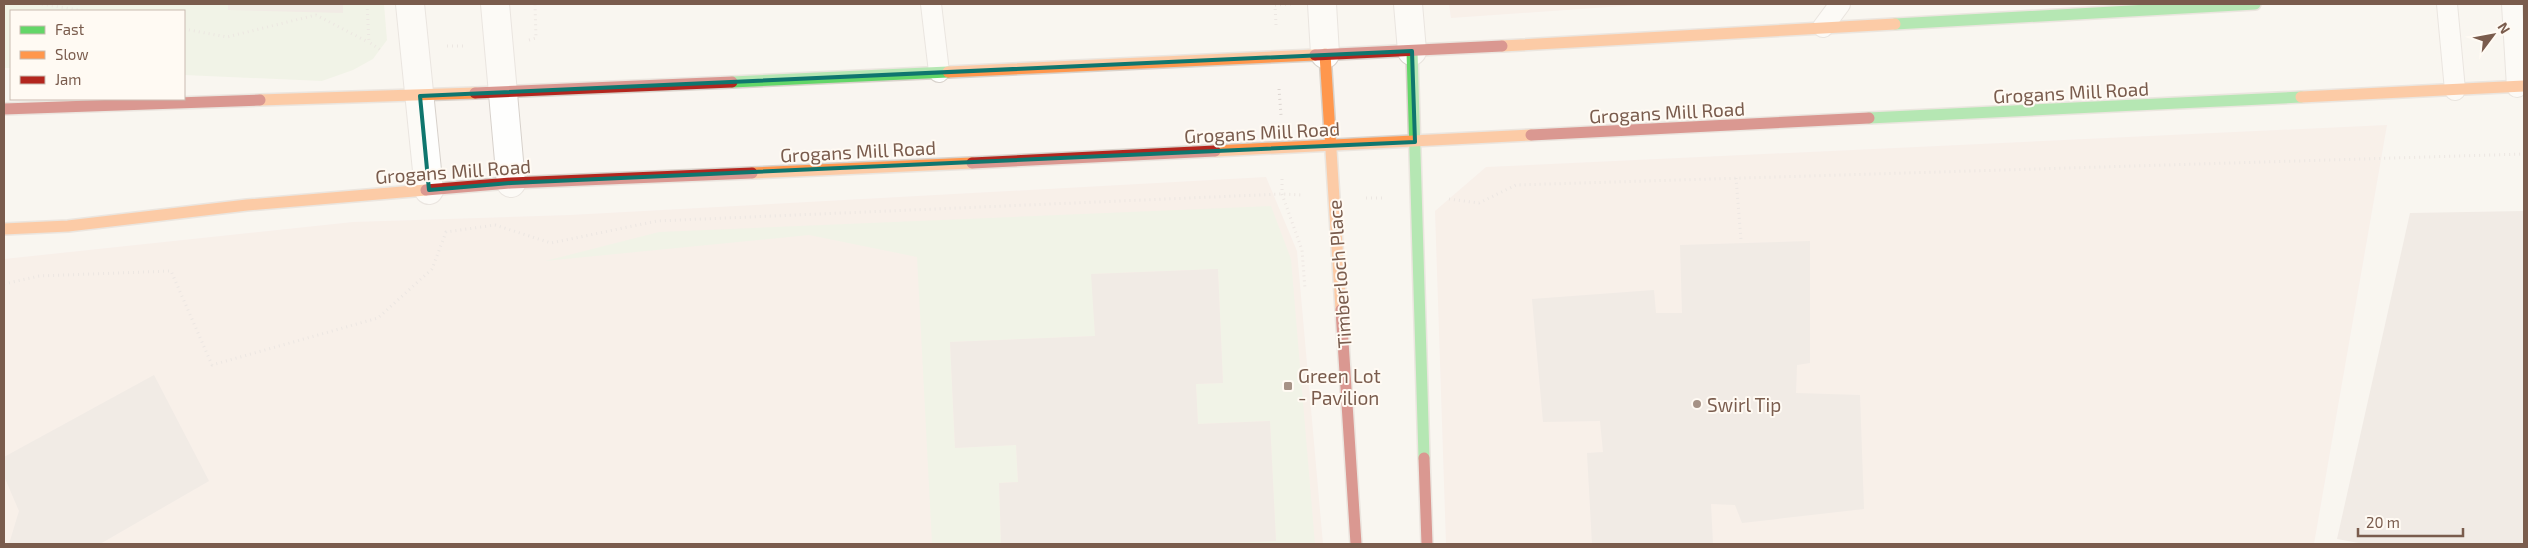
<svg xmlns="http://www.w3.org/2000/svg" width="2528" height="548" viewBox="0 0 2528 548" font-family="'Exo 2',sans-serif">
  <rect width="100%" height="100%" fill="#f9f5f0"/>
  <g fill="#f6e8e1">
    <path d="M1449 4H1651L1451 18Z"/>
    <path d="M2387 125 2314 544H1446L1435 211 1486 167Z"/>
    <path d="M1266 177 1297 251 1323 544H4V259L353 222 570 215Z"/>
  </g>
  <g fill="#e7f0db">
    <path d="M4 4H384L387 40 373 59 353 70 322 81 184 75V11H11V68H4Z"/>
    <path d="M1271 206 1291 259 1315 544H1198L1276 541 1270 421 1198 424 1196 384 1223 383 1218 269 1092 274 1095 336 950 342 955 448 1016 445 1018 482 999 483 1001 544H932L917 257 809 235 545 261 659 232Z"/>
  </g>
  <g fill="#e6ded7">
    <path d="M228 4H343V13L228 10Z"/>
    <path d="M2524 211V544H2364L2337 539 2410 213Z"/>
    <path d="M1810 241V363L1797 365 1796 393 1860 395 1864 509 1742 523 1735 505 1711 504 1713 544H1592L1587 453 1603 452 1600 421 1543 422 1532 299 1654 290 1656 313H1682L1680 245Z"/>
    <path d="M1218 269 1223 383 1196 384 1198 424 1270 421 1276 541 1198 544H1001L999 483 1018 482 1016 445 955 448 950 342 1095 336 1091 274Z"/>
    <path d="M154 375 209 481 100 544H9L19 511 4 476V457Z"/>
  </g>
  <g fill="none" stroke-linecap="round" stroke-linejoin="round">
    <defs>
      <g id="lane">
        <path d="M931 4 939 72"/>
        <path d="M2447 4 2455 90"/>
        <path d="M2512 4 2517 87"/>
        <path d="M1823 27 1840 4"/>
      </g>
      <g id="street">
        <path d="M410 4 429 190"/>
        <path d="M495 4 511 183"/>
        <path d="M1322 4 1325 54"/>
        <path d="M1408 4 1412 51"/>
      </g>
      <g id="fast">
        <path d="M1895 24 2255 4"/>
        <path d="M1412 51 1424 458"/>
        <path d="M732 82 948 72"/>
        <path d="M1869 118 2301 97"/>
      </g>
      <g id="slow">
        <path d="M1502 46 1895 24"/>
        <path d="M1325 54 1341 310"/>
        <path d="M948 72 1315 55"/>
        <path d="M2301 97 2524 86"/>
        <path d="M260 100 475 93"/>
        <path d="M1215 151 1531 135"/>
        <path d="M752 173 972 163"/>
        <path d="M4 229 68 226 247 205 426 190"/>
      </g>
      <g id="jam">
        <path d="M1315 55 1502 46"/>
        <path d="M475 93 732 82"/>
        <path d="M4 109 260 100"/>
        <path d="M1531 135 1869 118"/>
        <path d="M972 163 1215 151"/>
        <path d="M426 190 511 183 752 173"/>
        <path d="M1341 310 1356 544"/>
        <path d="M1424 458 1427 544"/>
      </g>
    </defs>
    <use href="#lane" stroke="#d7d1cb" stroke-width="22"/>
    <use href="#street" stroke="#d7d1cb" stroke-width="30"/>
    <use href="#fast" stroke="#d9d2cb" stroke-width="14"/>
    <use href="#slow" stroke="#d9d2cb" stroke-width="14"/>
    <use href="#jam" stroke="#d9d2cb" stroke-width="14"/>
    <g stroke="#dcd5d0" stroke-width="3" stroke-dasharray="1 4" stroke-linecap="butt">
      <path d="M42 4 84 11"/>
      <path d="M367 4 369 42 382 51"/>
      <path d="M1276 25 1275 5 1291 4"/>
      <path d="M184 29 227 37 316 15 368 42"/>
      <path d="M529 40 536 38 535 4"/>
      <path d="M447 46H466"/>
      <path d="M1279 89 1281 115"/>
      <path d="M1736 178 1741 240"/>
      <path d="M1282 179V194L1302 250 1305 289"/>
      <path d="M1366 198H1385"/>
      <path d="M1449 199 1479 203 1516 185 2524 154"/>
      <path d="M4 284 39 276 171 271 212 365 378 318 432 269 446 232 495 225 551 243 657 221 1282 194 1302 195"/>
    </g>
    <use href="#lane" stroke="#fefefd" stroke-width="20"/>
    <use href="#street" stroke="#fefefd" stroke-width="28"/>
    <use href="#fast" stroke="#63d668" stroke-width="11"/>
    <use href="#slow" stroke="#ff974d" stroke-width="11"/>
    <use href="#jam" stroke="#b3261e" stroke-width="11"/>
  </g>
  <path d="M0 0H2528V548H0ZM1412 51 1415 142 511 183 429 190 420 96Z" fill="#f9f5f0" fill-opacity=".55" fill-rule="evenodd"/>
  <path fill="none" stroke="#0f766e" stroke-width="4" stroke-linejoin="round" d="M1412 51 1415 142 511 183 429 190 420 96Z"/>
  <g fill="#a69286" stroke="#fffaf3" stroke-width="2">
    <rect x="1283" y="381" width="10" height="10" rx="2.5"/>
    <circle cx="1697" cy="404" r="5"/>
  </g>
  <g text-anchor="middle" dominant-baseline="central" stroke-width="4" stroke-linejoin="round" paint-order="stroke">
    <g font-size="19" fill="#7a5c4d" stroke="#fffaf3">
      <text transform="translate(2071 92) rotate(-3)">Grogans Mill Road</text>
      <text transform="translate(1667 112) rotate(-3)">Grogans Mill Road</text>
      <text transform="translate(1262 132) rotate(-3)">Grogans Mill Road</text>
      <text transform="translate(858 151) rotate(-3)">Grogans Mill Road</text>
      <text transform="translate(453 171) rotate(-4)">Grogans Mill Road</text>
      <text transform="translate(1339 274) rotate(-94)">Timberloch Place</text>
    </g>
    <g font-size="19" fill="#7a5c4d" stroke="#fffaf3" text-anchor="start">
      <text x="1298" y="375">Green Lot<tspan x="1298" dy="22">- Pavilion</tspan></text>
      <text x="1707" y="404">Swirl Tip</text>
    </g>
  </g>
  <rect width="2528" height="548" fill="none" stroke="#7a5c4d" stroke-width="10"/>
  <rect x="10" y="10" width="175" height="90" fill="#fffaf3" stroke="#cabbb1"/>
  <rect x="20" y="26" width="25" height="8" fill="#63d668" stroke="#cabbb1"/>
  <text x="55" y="35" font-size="15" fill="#7a5c4d">Fast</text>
  <rect x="20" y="51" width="25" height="8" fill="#ff974d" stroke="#cabbb1"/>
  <text x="55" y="60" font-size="15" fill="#7a5c4d">Slow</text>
  <rect x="20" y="76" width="25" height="8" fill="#b3261e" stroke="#cabbb1"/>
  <text x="55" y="85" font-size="15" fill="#7a5c4d">Jam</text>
  <g transform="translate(2493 35) rotate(58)" stroke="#fffaf3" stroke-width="4" paint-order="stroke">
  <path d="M0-4L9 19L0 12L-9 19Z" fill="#7a5c4d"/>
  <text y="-8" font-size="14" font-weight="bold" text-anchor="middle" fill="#7a5c4d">N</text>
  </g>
  <path d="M2358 528v8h105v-8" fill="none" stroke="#7a5c4d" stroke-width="2.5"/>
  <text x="2366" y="528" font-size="15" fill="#7a5c4d" stroke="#fffaf3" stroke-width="4" paint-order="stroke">20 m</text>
</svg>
